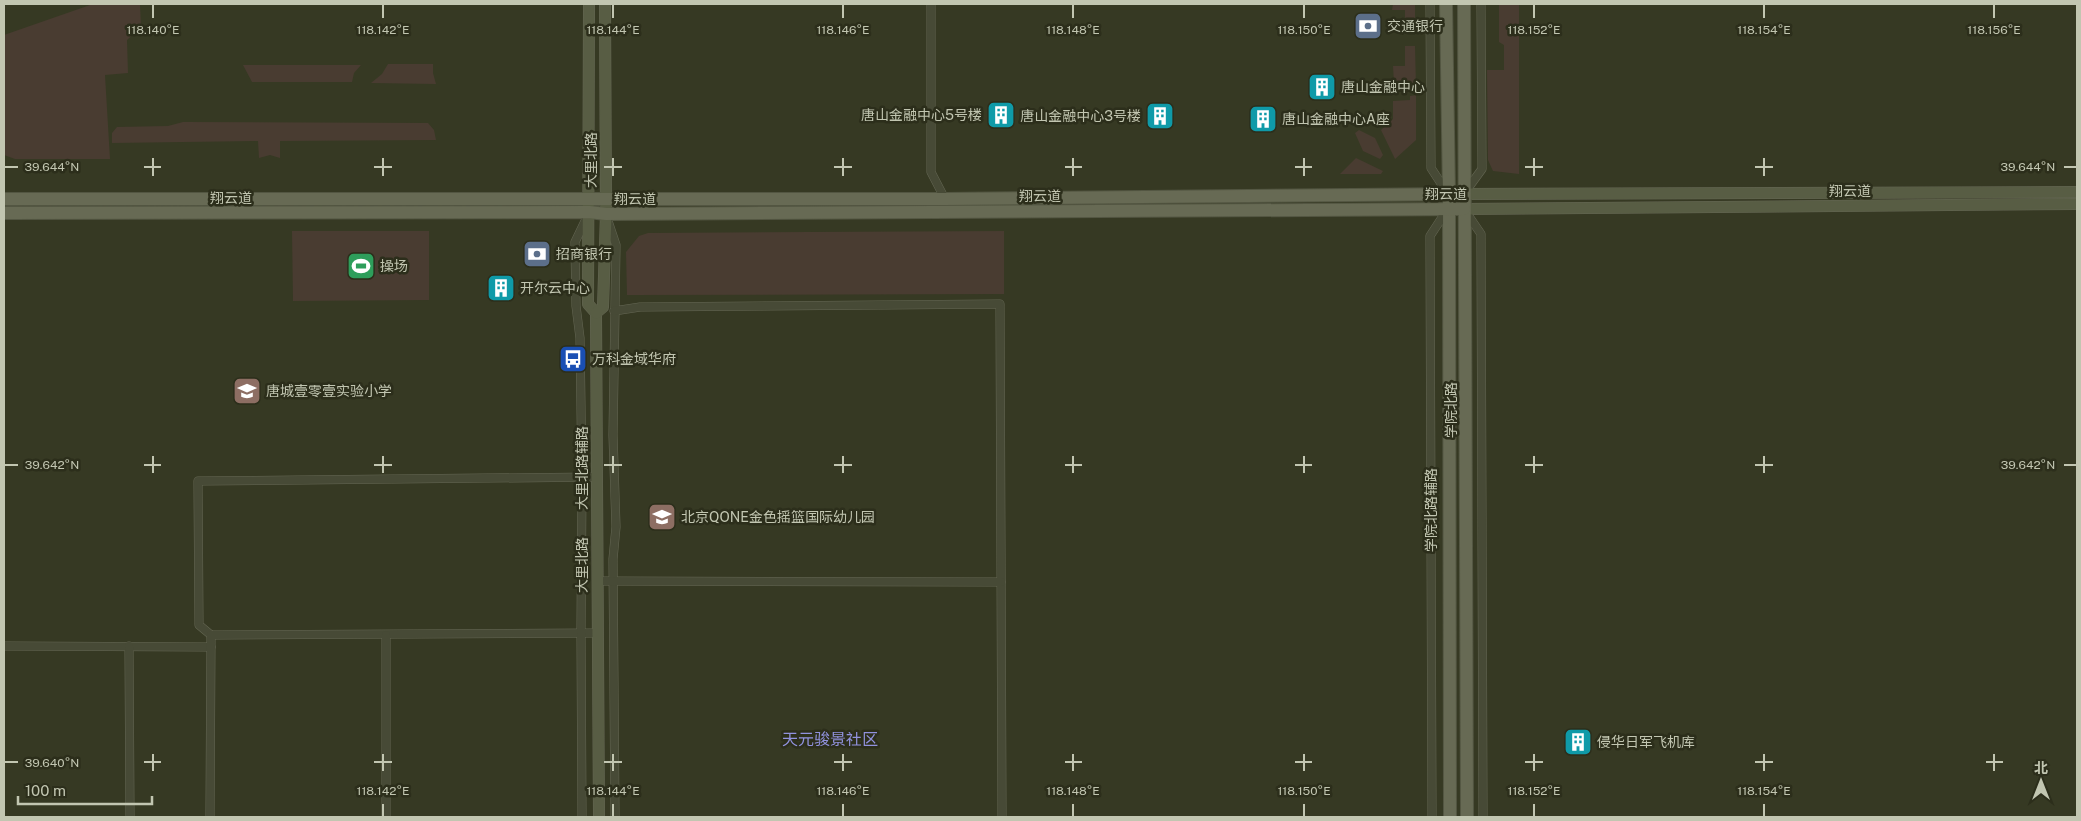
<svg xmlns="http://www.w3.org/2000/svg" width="2081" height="821" viewBox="0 0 2081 821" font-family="'Public Sans','Noto Sans SC',sans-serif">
  <rect width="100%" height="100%" fill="#363923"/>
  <g fill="#493c31">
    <path d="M93 4H140L141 27 127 40 128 73 105 75 110 159H15L4 155V35Z"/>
    <path d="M1393 4H1415V24H1405V10H1392Z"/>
    <path d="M1499 4H1519V174L1493 171 1488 160 1487 70H1504V45L1499 42Z"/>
    <path d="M1405 46H1415L1416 86H1411L1410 83H1394L1393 66H1405Z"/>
    <path d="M388 64H433V73L436 84 371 83 382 74Z"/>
    <path d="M243 65H361L354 73 352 82H252Z"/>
    <path d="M1416 95V140L1395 159 1381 130 1393 119V101L1410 100V96Z"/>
    <path d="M183 122 428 123 434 130 436 140 280 141V158L270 155 259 158 258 141 112 143V133L117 127 168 126Z"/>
    <path d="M1359 130 1375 138 1383 155 1380 159 1363 151 1355 133Z"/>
    <path d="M1356 158 1383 171 1381 174H1340Z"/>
    <path d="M292 231H429V300L293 301Z"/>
    <path d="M1004 231V294L627 295 626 252 639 236 648 233Z"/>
  </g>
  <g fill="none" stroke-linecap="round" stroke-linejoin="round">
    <defs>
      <g id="street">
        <path d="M931 4V172L945 199"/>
        <path d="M1430 4 1431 168 1448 194"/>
        <path d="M1466 191 1482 169 1481 4"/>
        <path d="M1466 212 1481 234 1483 817"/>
        <path d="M608 221 616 245 613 435 616 527 613 559 615 817"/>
        <path d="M614 311 640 307 1000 304 1002 817"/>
        <path d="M597 581 1001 582"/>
        <path d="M211 635 199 625 198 481 597 477"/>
        <path d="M4 646 211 647"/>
        <path d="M129 646 130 817"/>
        <path d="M210 817 211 635 598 633"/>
        <path d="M386 817V635"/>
        <path d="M582 817 581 632 582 478 580 338 576 306 575 242 587 217"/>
        <path d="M1432 817 1430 236 1447 210"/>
      </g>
      <g id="secondary">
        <path d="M589 4 588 304 596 313 599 817"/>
        <path d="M1463 194 2077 192"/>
        <path d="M1464 209 2077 204"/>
        <path d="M596 313 603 307 606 214 605 4"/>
      </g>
      <g id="primary">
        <path d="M1446 4 1449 195 1450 817"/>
        <path d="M1464 4C1465 275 1466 546 1467 817"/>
        <path d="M4 199H945L1463 194"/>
        <path d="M4 213 589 212 606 214 1464 209"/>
      </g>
    </defs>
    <use href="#street" stroke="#656754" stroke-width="9"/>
    <use href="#secondary" stroke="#656754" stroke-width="12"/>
    <use href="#primary" stroke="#535642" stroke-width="14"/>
    <use href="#street" stroke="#474a36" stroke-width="8"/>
    <use href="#secondary" stroke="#585d44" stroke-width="11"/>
    <use href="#primary" stroke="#676a54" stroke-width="12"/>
  </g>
  <path fill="none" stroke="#c2c6b1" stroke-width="2" d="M153 5V18M383 5V18M613 5V18M843 5V18M1073 5V18M1304 5V18M1534 5V18M1764 5V18M1994 5V18M153 158V176M383 158V176M613 158V176M843 158V176M1073 158V176M1304 158V176M1534 158V176M1764 158V176M5 167H18M144 167H161M374 167H392M604 167H622M834 167H852M1065 167H1082M1295 167H1312M1525 167H1543M1755 167H1773M2064 167H2076M153 456V473M383 456V473M613 456V473M843 456V473M1073 456V473M1304 456V473M1534 456V473M1764 456V473M5 465H18M144 465H161M374 465H392M604 465H622M834 465H852M1065 465H1082M1295 465H1312M1525 465H1543M1755 465H1773M2064 465H2076M153 754V771M383 754V771M613 754V771M843 754V771M1073 754V771M1304 754V771M1534 754V771M1764 754V771M1994 754V771M5 762H18M144 762H161M374 762H392M604 762H622M834 762H852M1065 762H1082M1295 762H1312M1525 762H1543M1755 762H1773M1986 762H2003M383 804V816M613 804V816M843 804V816M1073 804V816M1304 804V816M1534 804V816M1764 804V816"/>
  <defs>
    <symbol id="bank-square" viewBox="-11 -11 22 22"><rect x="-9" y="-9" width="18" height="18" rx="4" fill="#5c6f8a" stroke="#2c2e1b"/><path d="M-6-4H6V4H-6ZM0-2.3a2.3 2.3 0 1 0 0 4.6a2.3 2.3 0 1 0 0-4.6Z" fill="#fff"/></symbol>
    <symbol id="building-square" viewBox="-11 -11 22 22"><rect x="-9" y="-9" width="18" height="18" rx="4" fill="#0f9aa8" stroke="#2c2e1b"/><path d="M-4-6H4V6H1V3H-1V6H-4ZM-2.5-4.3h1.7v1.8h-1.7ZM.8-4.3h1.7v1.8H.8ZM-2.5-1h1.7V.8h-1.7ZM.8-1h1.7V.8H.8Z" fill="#fff"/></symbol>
    <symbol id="stadium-square" viewBox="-11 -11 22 22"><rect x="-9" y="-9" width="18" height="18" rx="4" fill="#2e9e5b" stroke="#2c2e1b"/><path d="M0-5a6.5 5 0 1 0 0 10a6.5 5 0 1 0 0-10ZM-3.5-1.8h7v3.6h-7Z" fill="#fff"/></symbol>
    <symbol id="bus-square" viewBox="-11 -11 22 22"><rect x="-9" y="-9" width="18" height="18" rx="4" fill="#1a4fb4" stroke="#2c2e1b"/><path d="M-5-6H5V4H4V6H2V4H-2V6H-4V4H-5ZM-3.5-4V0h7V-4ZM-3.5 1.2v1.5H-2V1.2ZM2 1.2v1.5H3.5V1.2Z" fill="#fff"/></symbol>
    <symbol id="school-square" viewBox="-11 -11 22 22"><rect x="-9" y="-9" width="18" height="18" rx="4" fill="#8d6e63" stroke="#2c2e1b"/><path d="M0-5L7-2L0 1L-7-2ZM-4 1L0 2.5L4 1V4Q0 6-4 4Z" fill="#fff"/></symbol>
  </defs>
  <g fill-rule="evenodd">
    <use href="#bank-square" x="1352" y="10" width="32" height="32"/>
    <use href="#building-square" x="1306" y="71" width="32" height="32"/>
    <use href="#building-square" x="985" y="99" width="32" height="32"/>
    <use href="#building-square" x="1144" y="100" width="32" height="32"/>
    <use href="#building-square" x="1247" y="103" width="32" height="32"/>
    <use href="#bank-square" x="521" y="238" width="32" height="32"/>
    <use href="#stadium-square" x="345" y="250" width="32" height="32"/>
    <use href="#building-square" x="485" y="272" width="32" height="32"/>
    <use href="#bus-square" x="557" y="343" width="32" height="32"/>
    <use href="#school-square" x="231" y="375" width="32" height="32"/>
    <use href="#school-square" x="646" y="501" width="32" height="32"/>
    <use href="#building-square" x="1562" y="726" width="32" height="32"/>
  </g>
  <g text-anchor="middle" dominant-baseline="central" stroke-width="5" stroke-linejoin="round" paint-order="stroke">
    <g font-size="14" fill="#c2c6b1" stroke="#2c2e1b" text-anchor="start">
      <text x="1387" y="26">交通银行</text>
      <text x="1341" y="87">唐山金融中心</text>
      <text x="982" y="115" text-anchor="end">唐山金融中心5号楼</text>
      <text x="1141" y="116" text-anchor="end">唐山金融中心3号楼</text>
      <text x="1282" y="119">唐山金融中心A座</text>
      <text x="556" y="254">招商银行</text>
      <text x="380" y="266">操场</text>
      <text x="520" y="288">开尔云中心</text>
      <text x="592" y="359">万科金域华府</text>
      <text x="266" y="391">唐城壹零壹实验小学</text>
      <text x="681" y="517">北京QONE金色摇篮国际幼儿园</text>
      <text x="1597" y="742">侵华日军飞机库</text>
    </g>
    <g font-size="14" fill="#c2c6b1" stroke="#2c2e1b">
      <text transform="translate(591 160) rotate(-90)">大里北路</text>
      <text x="1850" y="191">翔云道</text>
      <text x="1446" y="194">翔云道</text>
      <text x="1040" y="196">翔云道</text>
      <text x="231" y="198">翔云道</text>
      <text x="635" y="199">翔云道</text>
      <text transform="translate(1451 410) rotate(-90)">学院北路</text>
      <text transform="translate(582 468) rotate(-90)">大里北路辅路</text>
      <text transform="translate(1431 510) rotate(-90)">学院北路辅路</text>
      <text transform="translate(582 565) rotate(-90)">大里北路</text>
    </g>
    <g font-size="16" fill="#9192de" stroke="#2c2e1b">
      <text x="830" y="739">天元骏景社区</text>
    </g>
  </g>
  <g font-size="12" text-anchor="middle" fill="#c2c6b1" stroke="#2c2e1b" stroke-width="5" stroke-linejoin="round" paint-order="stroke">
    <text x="153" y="34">118.140°E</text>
    <text x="383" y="34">118.142°E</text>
    <text x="613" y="34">118.144°E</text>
    <text x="843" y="34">118.146°E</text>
    <text x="1073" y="34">118.148°E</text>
    <text x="1304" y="34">118.150°E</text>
    <text x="1534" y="34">118.152°E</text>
    <text x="1764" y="34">118.154°E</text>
    <text x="1994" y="34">118.156°E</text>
    <text x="52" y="171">39.644°N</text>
    <text x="2028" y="171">39.644°N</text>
    <text x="52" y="469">39.642°N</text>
    <text x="2028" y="469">39.642°N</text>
    <text x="52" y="767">39.640°N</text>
    <text x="383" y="795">118.142°E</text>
    <text x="613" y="795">118.144°E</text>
    <text x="843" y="795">118.146°E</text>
    <text x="1073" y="795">118.148°E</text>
    <text x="1304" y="795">118.150°E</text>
    <text x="1534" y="795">118.152°E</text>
    <text x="1764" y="795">118.154°E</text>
  </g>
  <rect width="2081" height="821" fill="none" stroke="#c2c6b1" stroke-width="10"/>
  <g transform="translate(2041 781)" stroke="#2c2e1b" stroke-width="4" paint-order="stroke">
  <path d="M0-4L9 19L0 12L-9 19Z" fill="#c2c6b1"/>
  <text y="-8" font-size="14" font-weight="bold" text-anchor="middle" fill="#c2c6b1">北</text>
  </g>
  <path d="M18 796v8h134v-8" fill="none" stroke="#c2c6b1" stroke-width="2.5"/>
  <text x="25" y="796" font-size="15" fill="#c2c6b1" stroke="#2c2e1b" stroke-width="4" paint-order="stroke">100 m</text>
</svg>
